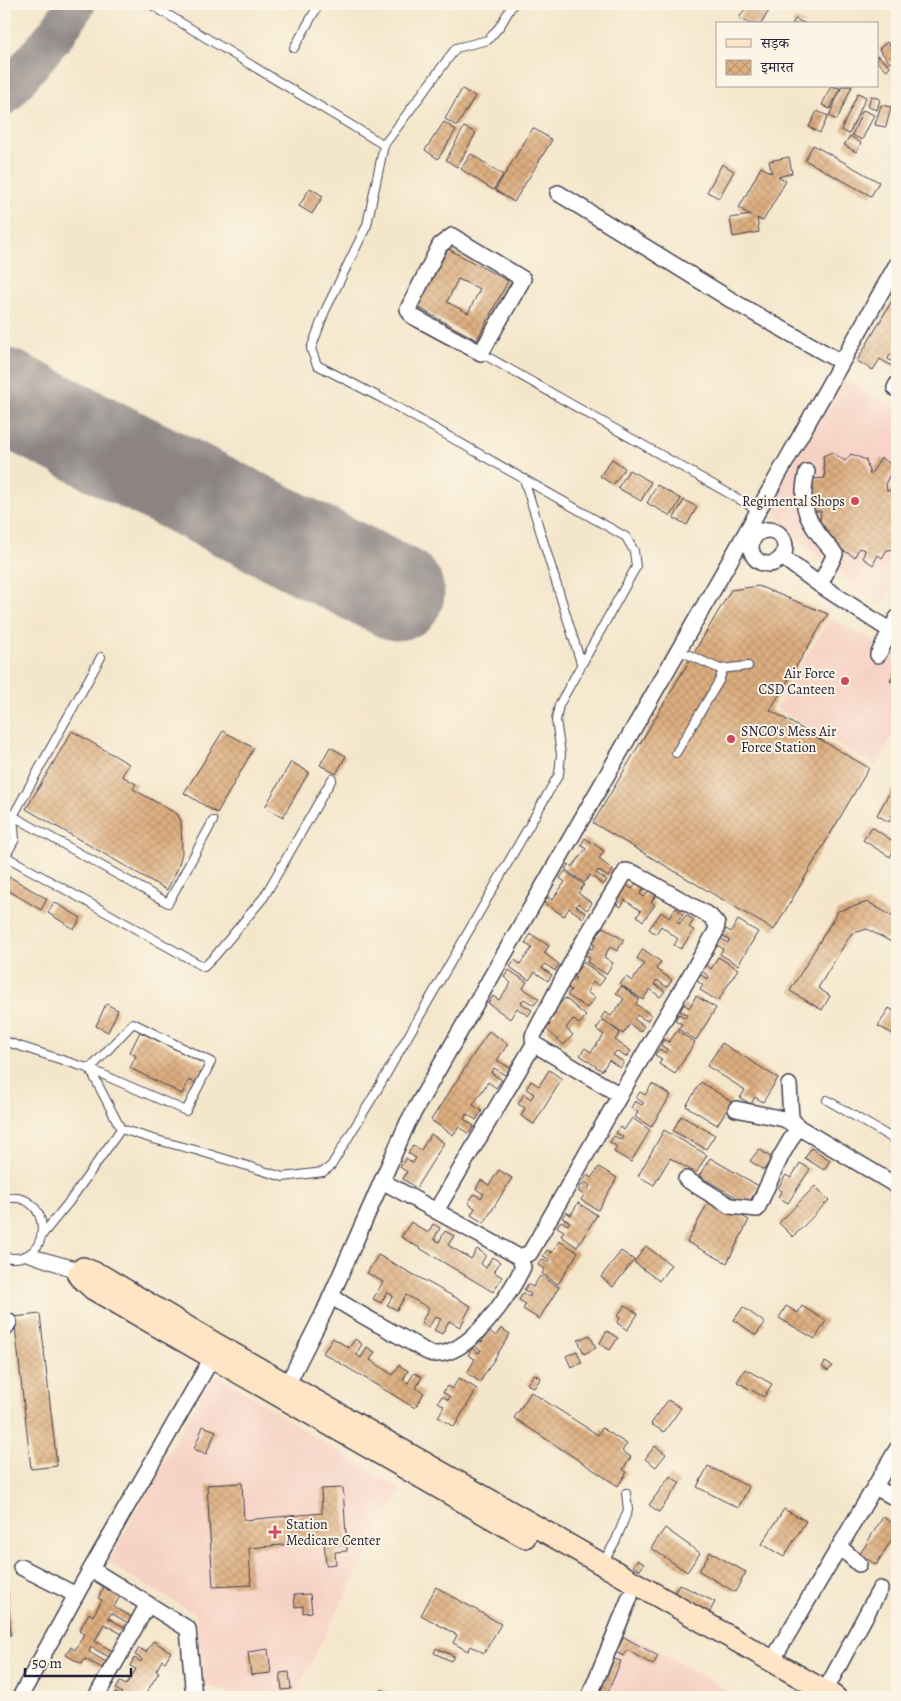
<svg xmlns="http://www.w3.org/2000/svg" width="901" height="1701" viewBox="0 0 901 1701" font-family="Alegreya,'Noto Serif Devanagari',serif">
  <defs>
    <pattern id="building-cross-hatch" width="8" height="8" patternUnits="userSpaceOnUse" patternTransform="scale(1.25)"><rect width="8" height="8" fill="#ddae7f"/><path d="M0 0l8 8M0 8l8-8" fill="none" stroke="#bd956f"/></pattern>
  </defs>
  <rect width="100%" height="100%" fill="#fcf5e5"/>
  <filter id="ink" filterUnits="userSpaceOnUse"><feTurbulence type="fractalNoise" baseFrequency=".02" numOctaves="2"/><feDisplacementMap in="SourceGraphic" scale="10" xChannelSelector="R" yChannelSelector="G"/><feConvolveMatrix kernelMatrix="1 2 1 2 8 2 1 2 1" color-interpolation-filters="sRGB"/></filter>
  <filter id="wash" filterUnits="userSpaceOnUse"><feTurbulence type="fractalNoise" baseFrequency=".0096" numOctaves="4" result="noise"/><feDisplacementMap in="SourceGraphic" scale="20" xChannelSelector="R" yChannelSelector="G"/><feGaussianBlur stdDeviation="1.12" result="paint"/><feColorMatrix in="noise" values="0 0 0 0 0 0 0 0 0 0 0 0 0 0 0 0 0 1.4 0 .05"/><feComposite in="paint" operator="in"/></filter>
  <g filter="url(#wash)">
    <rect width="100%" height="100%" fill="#f4e6cb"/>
    <g fill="#f6d2c5">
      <path d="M843 379 897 409V576L880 607 783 526 777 513 776 504 778 490Z"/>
      <path d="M829 618 897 653V727L876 766 776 708Z"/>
      <path d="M213 1373 400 1490 293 1697H242L205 1685 196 1614 108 1563Z"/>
      <path d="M625 1634 640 1641 738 1697H595L620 1640Z"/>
    </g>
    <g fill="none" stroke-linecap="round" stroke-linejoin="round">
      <path stroke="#8b8483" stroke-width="39" d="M4 96 58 31 76 4"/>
      <path stroke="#8b8483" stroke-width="95" d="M4 396 397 593"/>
    </g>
    <g id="blocks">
      <g fill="url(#building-cross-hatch)" fill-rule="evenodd">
        <path d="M748 4H773L761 24H750L739 18Z"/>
        <path d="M795 19 806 24H792Z"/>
        <path d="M887 42 897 54V57L890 63 879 49Z"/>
        <path d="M877 55 890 66 887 70 877 62Z"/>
        <path d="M831 86 840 88 830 109 822 105Z"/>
        <path d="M842 86H852L837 120 829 116Z"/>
        <path d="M462 89 475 96 457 126 445 119Z"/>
        <path d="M858 93 866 97 849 134 841 130Z"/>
        <path d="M871 96 880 99 877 110 868 107Z"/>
        <path d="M881 105 891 107 886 127 875 125Z"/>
        <path d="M863 110 874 115 862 140 852 135Z"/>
        <path d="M817 111 828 116 820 133 809 127Z"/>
        <path d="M444 122 456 130 438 159 425 150Z"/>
        <path d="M464 127 476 133 457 167 446 160Z"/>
        <path d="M533 128 552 140 514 202 495 190Z"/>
        <path d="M850 136 861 143 856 152 844 145Z"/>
        <path d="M813 145 879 182 871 196 805 160Z"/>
        <path d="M471 154 503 175 493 190 461 169Z"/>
        <path d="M789 157 792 173 778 177 786 181 763 221 757 218 759 232 733 237 730 218 751 215 739 208 761 167 772 173 769 161Z"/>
        <path d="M722 164 734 171 719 198 707 192Z"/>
        <path d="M310 188 323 196 312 214 299 206Z"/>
        <path d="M448 249 508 281 477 340 417 307ZM458 279 480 289 468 313 447 302Z"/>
        <path d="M897 292V344L895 348 897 350V357L890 354 888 359 897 364V369L880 359 873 370 857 361Z"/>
        <path d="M832 452 845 461 851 454 866 460 870 475 881 458 894 466 886 482 887 491 897 490V549L887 550 882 558 878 555 873 565 863 558 865 550 859 548 855 557 833 545 819 528 821 511H813L810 479 825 478 823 456Z"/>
        <path d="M612 459 625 468 613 485 600 476Z"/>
        <path d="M629 470 651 482 641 501 618 488Z"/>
        <path d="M657 485 681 499 671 516 647 503Z"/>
        <path d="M684 500 697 507 687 525 674 518Z"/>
        <path d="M758 586 828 614 770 710 869 768 774 930 593 823 731 590Z"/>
        <path d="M897 668V684L890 681Z"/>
        <path d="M72 731 129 764 122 776 136 784 133 789 177 814 181 821 182 853 178 868 167 890 26 809Z"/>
        <path d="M223 731 254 748 217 813 184 793Z"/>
        <path d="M330 747 346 756 336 774 320 765Z"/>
        <path d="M291 762 309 772 283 817 265 807Z"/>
        <path d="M892 788 897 792V808L889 822 877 815Z"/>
        <path d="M872 827 897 844 890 857 863 840Z"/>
        <path d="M585 838 604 851 599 859 613 870 608 877 598 870 596 873 607 880 603 885 590 875 584 883 565 869 569 864 572 867 586 849 581 845Z"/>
        <path d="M565 871 584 885 578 893 592 903 587 910 578 903 576 906 586 913 583 918 569 908 564 916 544 903 548 897 552 900 565 882 560 878Z"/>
        <path d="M10 877 47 899 41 910 4 888Z"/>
        <path d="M639 880 646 885 640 894 644 897 651 888 658 893 651 902 655 905 643 921 637 916 641 911 625 900 621 907 612 901 624 883 632 889Z"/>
        <path d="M54 902 81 918 74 929 48 913Z"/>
        <path d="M868 902 897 919V945L867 929 851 934 818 988 830 996 822 1010 790 991 838 911Z"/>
        <path d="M676 908 683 914 677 922 679 924 686 915 694 920 689 927 694 930 681 949 674 945 678 939 661 926 656 934 649 929 661 912 669 918Z"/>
        <path d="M738 920 758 932 738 965 720 954 723 949 717 945 721 938 728 943 729 940 722 935 726 929 731 932Z"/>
        <path d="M603 927 624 940 617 951 610 947 604 957 613 963 606 974 587 962 590 958 581 952 585 946 592 949 595 945 587 941 591 935 596 938Z"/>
        <path d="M531 934 549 946 544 953 559 964 555 971 545 964 542 968 552 975 548 981 535 972 529 980 510 967 515 960 520 964 532 948 525 943Z"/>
        <path d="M643 949 661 962 656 969 672 980 667 987 657 980 654 984 665 991 660 997 650 989 643 1000 620 984 626 977 632 981 644 964 637 958Z"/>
        <path d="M718 957 738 969 718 1001 700 990 703 985 697 981 701 975 708 979 709 976 702 971 706 965 711 969Z"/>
        <path d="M583 962 605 978 599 986 593 982 587 992 595 998 587 1008 567 995 571 990 562 984 566 978 573 982 576 978 568 973 573 967 577 971Z"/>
        <path d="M509 970 527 982 523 988 539 999 534 1005 524 999 521 1003 532 1010 528 1016 517 1008 510 1019 488 1003 493 996 499 1000 511 983 504 977Z"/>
        <path d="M622 986 639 999 636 1004 651 1015 647 1021 637 1015 634 1019 644 1026 640 1032 630 1024 623 1034 601 1018 605 1012 611 1016 624 999 616 993Z"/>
        <path d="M696 996 716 1008 696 1040 678 1029 682 1024 675 1020 679 1014 685 1018 687 1015 680 1011 684 1004 689 1008Z"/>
        <path d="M565 998 586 1016 579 1024 573 1019 566 1028 573 1035 564 1045 546 1029 550 1025 542 1018 547 1012 553 1017 556 1013 550 1008 554 1002 558 1006Z"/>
        <path d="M106 1004 118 1010 108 1032 96 1026Z"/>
        <path d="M889 1008 897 1013V1028L893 1034 878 1026Z"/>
        <path d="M603 1020 620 1033 615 1040 631 1051 626 1057 616 1051 613 1055 624 1062 620 1068 609 1060 602 1071 580 1055 585 1048 591 1052 604 1035 596 1029Z"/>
        <path d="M489 1031 508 1044 497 1060 510 1068 505 1075 494 1068 491 1073 502 1080 496 1088 488 1082 473 1105 482 1111 476 1120 467 1114 464 1119 474 1126 469 1134 459 1127 453 1135 431 1120Z"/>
        <path d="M677 1031 695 1042 675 1074 659 1064 662 1059 655 1055 659 1049 666 1053 668 1050 661 1045 664 1039 669 1042Z"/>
        <path d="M140 1032 205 1064 195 1083 189 1080 182 1094 130 1068 136 1056 130 1052Z"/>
        <path d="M722 1043 778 1078 763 1102 755 1097 751 1104 740 1098 745 1090 707 1066Z"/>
        <path d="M549 1070 562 1079 534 1124 521 1116 525 1108 518 1104 524 1094 531 1099 534 1094 526 1089 531 1081 539 1086Z"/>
        <path d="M701 1082 732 1102 717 1125 686 1106Z"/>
        <path d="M652 1084 671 1095 651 1127 635 1117 638 1112 631 1108 635 1101 642 1105 644 1103 636 1098 640 1092 645 1095Z"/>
        <path d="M681 1116 715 1135 706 1149 673 1131Z"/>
        <path d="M632 1118 650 1130 631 1162 614 1152 617 1147 610 1142 614 1136 621 1140 623 1137 616 1133 620 1127 624 1130Z"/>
        <path d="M664 1130 707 1155 696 1173 670 1158 654 1185 638 1176Z"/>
        <path d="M431 1134 444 1143 416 1188 403 1179 407 1172 400 1167 406 1158 413 1163 416 1158 408 1153 413 1145 421 1150Z"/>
        <path d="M811 1148 830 1160 824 1170 805 1158Z"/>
        <path d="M759 1149 772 1158 764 1170 750 1161Z"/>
        <path d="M710 1158 759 1186 748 1204 699 1176Z"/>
        <path d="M800 1163 810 1169 788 1203 778 1197 782 1191 778 1188 786 1175 791 1178Z"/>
        <path d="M599 1167 617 1178 598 1210 581 1200 584 1195 578 1191 582 1184 588 1189 590 1186 583 1181 587 1175 591 1178Z"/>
        <path d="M499 1170 512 1178 484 1223 471 1215 475 1208 468 1203 474 1194 481 1198 484 1194 476 1189 481 1180 489 1185Z"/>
        <path d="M815 1186 829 1200 793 1237 779 1223Z"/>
        <path d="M710 1199 749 1220 727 1263 687 1242Z"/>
        <path d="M578 1203 597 1215 577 1247 561 1236 564 1231 557 1227 561 1221 568 1225 570 1222 562 1218 566 1212 571 1215Z"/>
        <path d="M411 1222 428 1233 433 1224 440 1228 434 1239 439 1242 445 1231 454 1236 448 1245 471 1259 477 1249 486 1255 481 1264 486 1268 492 1257 500 1262 494 1272 502 1277 493 1292 401 1237Z"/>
        <path d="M559 1241 578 1252 558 1284 542 1274 545 1269 538 1265 542 1259 549 1263 550 1260 543 1256 547 1250 552 1253Z"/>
        <path d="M646 1246 671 1265 659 1281 634 1262Z"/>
        <path d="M621 1251 634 1260 613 1287 601 1277Z"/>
        <path d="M378 1255 471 1306 460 1327 449 1321 442 1334 434 1330 441 1319 435 1317 429 1327 421 1323 429 1308 406 1295 397 1310 387 1305 393 1296 387 1292 381 1303 373 1299 383 1282 367 1273Z"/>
        <path d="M540 1276 559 1287 539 1319 523 1309 526 1304 519 1300 523 1293 530 1297 531 1294 524 1290 528 1284 533 1287Z"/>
        <path d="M625 1305 638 1314 627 1330 617 1323 620 1318 617 1316Z"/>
        <path d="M786 1306 798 1313 802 1306 826 1321 815 1339 779 1318Z"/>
        <path d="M743 1307 765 1323 756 1335 734 1320Z"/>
        <path d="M40 1314 57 1466 31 1469 14 1317Z"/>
        <path d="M501 1328 510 1334 480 1382 467 1373 475 1359 468 1355 472 1348 479 1353 481 1350 474 1345 477 1339 482 1342 489 1331 496 1336Z"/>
        <path d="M607 1331 618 1338 610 1350 599 1344Z"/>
        <path d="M590 1335 596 1348 584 1354 578 1340Z"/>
        <path d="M333 1338 349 1348 355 1339 362 1344 356 1354 361 1358 367 1347 375 1352 370 1360 393 1375 399 1365 408 1371 403 1380 408 1383 414 1373 422 1377 416 1388 424 1393 415 1408 323 1353Z"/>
        <path d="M577 1351 582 1363 571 1367 566 1356Z"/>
        <path d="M825 1362 832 1366 828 1371 822 1367Z"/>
        <path d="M745 1369 772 1384 764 1397 737 1382Z"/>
        <path d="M534 1374 541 1378 534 1388 527 1384Z"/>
        <path d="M459 1378 477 1389 454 1427 438 1417 444 1406 438 1402 442 1396 448 1400 450 1397 443 1392 447 1386 452 1389Z"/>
        <path d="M531 1392 598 1435 602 1428 627 1444 622 1451 631 1457 623 1469 627 1472 618 1486 514 1418Z"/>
        <path d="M668 1400 681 1408 664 1432 651 1424Z"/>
        <path d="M203 1426 216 1431 206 1454 194 1449Z"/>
        <path d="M655 1446 666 1454 656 1467 645 1459Z"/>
        <path d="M708 1466 749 1487 738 1508 697 1487Z"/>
        <path d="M670 1476 680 1483 659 1512 649 1505Z"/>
        <path d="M242 1483 244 1520 322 1513 321 1489 343 1488 347 1551 335 1552 336 1564 326 1565 324 1541 249 1548 251 1585 213 1587 207 1485Z"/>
        <path d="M784 1509 806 1521 784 1557 762 1544Z"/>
        <path d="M883 1517 897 1526V1531L876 1565 860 1554Z"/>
        <path d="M665 1528 700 1553 687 1572 651 1548Z"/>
        <path d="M710 1552 746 1572 735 1592 699 1571Z"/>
        <path d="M4 1560H5L11 1635 4 1636Z"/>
        <path d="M638 1560 644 1564 640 1570 633 1566Z"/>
        <path d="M679 1584 715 1602 709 1613 673 1595Z"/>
        <path d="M104 1587 120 1596 114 1607 132 1617 128 1623 111 1613 108 1618 126 1628 122 1634 104 1624 95 1641 112 1651 109 1657 91 1647 89 1652 106 1662 102 1668 85 1659 82 1664 66 1655 71 1647 75 1650 84 1634 79 1631 89 1613 93 1616 102 1600 98 1598Z"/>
        <path d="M436 1587 501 1624 484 1653 471 1646 468 1651 453 1643 457 1635 421 1615Z"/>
        <path d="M310 1594 312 1612 303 1613V1606L295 1607 294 1595Z"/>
        <path d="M624 1637 658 1656 653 1665 627 1650 623 1656 616 1652Z"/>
        <path d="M153 1641 171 1652 165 1662 162 1660 156 1671 159 1672 145 1695 143 1694 141 1697H111L115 1692 120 1695 122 1693 116 1689 120 1682 126 1685 136 1669 130 1666 134 1658 141 1662 142 1659 135 1655 139 1648 146 1652Z"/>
        <path d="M436 1648 454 1656 451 1661 434 1653Z"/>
        <path d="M268 1649 271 1673 251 1675 248 1652Z"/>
        <path d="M614 1659 621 1661 606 1697H598Z"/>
        <path d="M289 1672 291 1689 282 1690 280 1673Z"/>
        <path d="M382 1689 395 1697H378Z"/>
      </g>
    </g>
  </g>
  <g filter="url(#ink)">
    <use href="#blocks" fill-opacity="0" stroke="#423f51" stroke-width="1"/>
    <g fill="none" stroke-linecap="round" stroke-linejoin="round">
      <defs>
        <g id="service">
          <path d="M150 4 384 145"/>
          <path d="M294 48 319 4"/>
          <path d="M481 353 758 510"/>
          <path d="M524 479 581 663"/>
          <path d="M678 650 720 669 748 666"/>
          <path d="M676 753 719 681 723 669"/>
          <path d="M13 816 168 903 213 821"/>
          <path d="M5 856 204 967 215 956 264 897 332 779"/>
          <path d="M4 859 15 839 13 816 101 657"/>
          <path d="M4 1041 90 1069 186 1111 211 1062 133 1023 90 1069 121 1129 69 1202 42 1235"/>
          <path d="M827 1100 897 1141"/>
          <path d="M121 1129 153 1139 199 1151 283 1177 323 1172 331 1166 376 1092 559 774 561 754 556 720 559 705 636 567 634 551 626 537 383 399 317 365 311 349 325 311 367 225 384 145 456 48 488 40 500 26 513 4"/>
          <path d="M4 1199C52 1187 57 1268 4 1257"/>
          <path d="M31 1253 82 1267"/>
          <path d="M25 1256 77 1274"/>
          <path d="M603 1563 616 1540 628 1510 626 1493"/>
        </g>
        <g id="minor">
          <path d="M558 193 736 303 841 362"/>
          <path d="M452 236 523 279 481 353 412 316 408 309 440 245Z"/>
          <path d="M897 384 895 388 897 390"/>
          <path d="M807 472C797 512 811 525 835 554L820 585"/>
          <circle cx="768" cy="547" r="17"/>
          <path d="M782 557 820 585 897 635"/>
          <path d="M878 655 897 618"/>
          <path d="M534 1044 533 1036 577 952 626 871 634 873 710 916 717 924 716 931 620 1095"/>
          <path d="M789 1085 791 1118 798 1127"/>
          <path d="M736 1109 784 1119 798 1127"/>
          <path d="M686 1179 730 1206 757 1209 781 1156 798 1127 897 1186"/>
          <path d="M436 1211 534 1044 620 1095 530 1253 519 1257"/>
          <path d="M331 1296C356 1313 384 1327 410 1342 417 1345 427 1354 434 1354 470 1356 509 1296 523 1267L519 1257 382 1181"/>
          <path d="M4 1319 9 1322 4 1330"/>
          <path d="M288 1383 324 1312 408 1122 736 550 897 264"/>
          <path d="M875 1487 897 1499"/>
          <path d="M840 1547 859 1564"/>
          <path d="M21 1567 76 1595"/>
          <path d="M91 1569 188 1629 194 1697"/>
          <path d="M772 1661 897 1449"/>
          <path d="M825 1691 880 1589"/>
          <path d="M20 1697 76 1595 212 1358"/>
          <path d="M96 1697 148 1604"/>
          <path d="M589 1697 630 1597"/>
        </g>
        <g id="secondary">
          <path d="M83 1268 102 1276 216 1344 835 1697"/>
          <path d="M78 1275 93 1289 525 1537"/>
        </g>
      </defs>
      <use href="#service" stroke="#423f51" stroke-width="10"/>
      <use href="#minor" stroke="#423f51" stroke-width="18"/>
      <use href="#secondary" stroke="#423f51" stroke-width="24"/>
      <use href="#service" stroke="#fff" stroke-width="8"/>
      <use href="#minor" stroke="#fff" stroke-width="15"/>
      <use href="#secondary" stroke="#fee5c5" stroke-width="21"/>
    </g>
  </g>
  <g fill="#d1495b" stroke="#fcf5e5" stroke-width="2">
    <circle cx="855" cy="501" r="5"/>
    <circle cx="845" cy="681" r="5"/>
    <circle cx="731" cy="739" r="5"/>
    <path d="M272.5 1524.5h5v5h5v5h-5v5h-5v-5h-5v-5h5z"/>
  </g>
  <g text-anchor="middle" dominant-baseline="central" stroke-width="4" stroke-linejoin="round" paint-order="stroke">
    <g font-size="14" fill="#22223b" stroke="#fcf5e5" text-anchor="end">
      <text x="845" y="501">Regimental Shops</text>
      <text x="835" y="673">Air Force<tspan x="835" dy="16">CSD Canteen</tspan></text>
      <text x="741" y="731" text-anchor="start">SNCO's Mess Air<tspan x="741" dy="16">Force Station</tspan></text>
      <text x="286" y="1524" text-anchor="start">Station<tspan x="286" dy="16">Medicare Center</tspan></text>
    </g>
  </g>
  <rect width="901" height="1701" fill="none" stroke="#fcf5e5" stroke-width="20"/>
  <rect x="716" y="22" width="162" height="65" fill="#fcf5e5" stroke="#a5a1a1"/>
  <rect x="726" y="39" width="25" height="8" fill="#fee5c5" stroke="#a5a1a1"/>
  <text x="761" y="48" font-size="15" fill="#22223b">सड़क</text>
  <rect x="726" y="60" width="25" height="15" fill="url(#building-cross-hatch)" stroke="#a5a1a1"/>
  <text x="761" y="72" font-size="15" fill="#22223b">इमारत</text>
  <path d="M25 1668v8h106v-8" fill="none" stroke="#22223b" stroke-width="2.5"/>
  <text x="32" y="1668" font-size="15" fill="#22223b" stroke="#fcf5e5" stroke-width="4" paint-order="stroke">50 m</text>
</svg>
